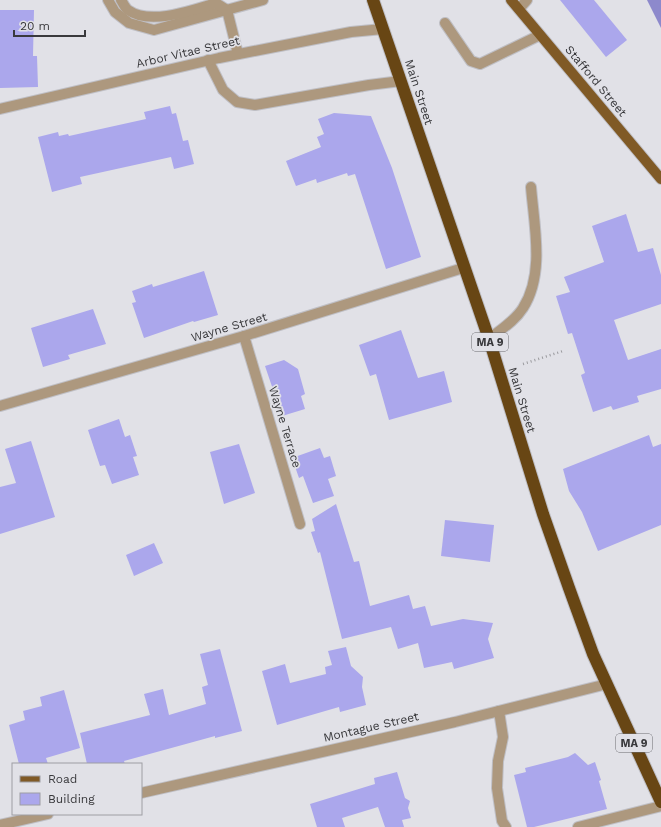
<svg xmlns="http://www.w3.org/2000/svg" width="661" height="827" viewBox="0 0 661 827" font-family="'Work Sans',sans-serif">
  <rect width="100%" height="100%" fill="#e1e1e7"/>
  <path fill="#8d89cc" d="M647 0H661V28Z"/>
  <g fill="#aba7ec">
    <path d="M560 0H594L627 40 606 57Z"/>
    <path d="M0 10H34L33 56H37L38 87 0 88Z"/>
    <path d="M170 106 172 114 176 113 183 141 188 140 194 164 174 169 171 157 80 177 82 184 52 192 38 137 58 132 59 136 68 134 69 136 146 119 144 112Z"/>
    <path d="M334 113 371 116 392 168 421 257 386 269 355 174 348 176 347 173 317 183 316 179 296 186 286 161 321 147 317 137 324 134 318 119Z"/>
    <path d="M626 214 638 252 653 248 661 275V304L614 320 628 360 661 349V389L637 396 639 402 613 410 611 406 593 412 581 375 585 373 572 333 568 334 556 296 570 292 564 277 604 262 592 226Z"/>
    <path d="M204 271 218 315 194 322 193 321 144 338 132 303 136 302 132 291 152 284 153 287Z"/>
    <path d="M93 309 106 344 68 355 70 359 43 367 31 328Z"/>
    <path d="M401 330 418 378 444 371 452 402 389 420 376 374 370 376 359 345Z"/>
    <path d="M284 360 298 369 305 394 301 396 305 409 282 416 265 366Z"/>
    <path d="M119 419 125 437 130 435 137 456 133 457 139 475 112 484 105 465 100 466 88 430Z"/>
    <path d="M649 435 653 447 661 444V525L598 551 582 512 569 491 563 469Z"/>
    <path d="M31 441 55 517 0 534V487L16 483 5 449Z"/>
    <path d="M239 444 255 493 224 504 210 452Z"/>
    <path d="M320 448 324 458 330 456 336 476 328 479 334 496 313 503 303 476 299 478 292 458Z"/>
    <path d="M336 504 354 562 359 561 370 606 409 595 413 609 425 606 431 626 463 619 493 623 488 639 494 658 454 669 452 662 424 668 418 643 398 649 391 627 342 639 320 552 318 553 311 532 315 531 312 519Z"/>
    <path d="M445 520 494 525 490 562 441 556Z"/>
    <path d="M154 543 163 563 134 576 126 555Z"/>
    <path d="M346 647 351 666 363 677 362 687 366 705 340 712 339 707 277 725 262 671 285 664 290 683 326 674 325 667 332 665 328 651Z"/>
    <path d="M220 649 242 731 215 738V736L124 761 125 764H87L80 733 150 715 144 694 163 689 169 715 206 704 202 687 208 685 200 654Z"/>
    <path d="M64 690 80 748 46 758 48 764H19L9 725 25 720 23 711 42 706 40 697Z"/>
    <path d="M575 753 588 765 595 762 601 780 599 781 607 809 534 827H527L514 775 526 772 525 768 568 757Z"/>
    <path d="M397 772 405 798 410 801 408 808 411 818 402 820 404 827H385L378 807 342 818 345 827H317L310 804 375 784 374 778Z"/>
  </g>
  <g fill="none" stroke-linecap="round" stroke-linejoin="round">
    <defs>
      <g id="minor">
        <path d="M108 0 115 12 129 23 154 30 263 0"/>
        <path d="M121 0C123 3 125 8 128 10 150 26 193 10 216 3L227 10 238 54"/>
        <path d="M519 9 527 0"/>
        <path d="M445 23 471 61 480 64 540 35"/>
        <path d="M208 60 223 90 237 102 255 105 369 85 401 81"/>
        <path d="M0 109 219 58 351 32 383 29"/>
        <path d="M244 336 300 524"/>
        <path d="M489 339C500 330 515 321 523 308 545 274 534 225 531 187"/>
        <path d="M0 406 244 336 463 268"/>
        <path d="M499 711 503 737 498 761 497 788 502 821 506 827"/>
        <path d="M141 793 455 722 607 684"/>
        <path d="M0 825 48 814"/>
        <path d="M578 827 661 806"/>
      </g>
      <path id="major" d="M511 0 661 179"/>
      <path id="highway" d="M373 0 489 339 543 514 569 588 593 654 661 802"/>
    </defs>
    <use href="#minor" stroke="#bfbfc5" stroke-width="12"/>
    <use href="#major" stroke="#bfbfc5" stroke-width="12"/>
    <use href="#highway" stroke="#bfbfc5" stroke-width="14"/>
    <path stroke="#9a9a9e" stroke-width="2.5" stroke-dasharray="1 3" stroke-linecap="butt" d="M523 364 563 351"/>
    <use href="#minor" stroke="#ad987e" stroke-width="10"/>
    <use href="#major" stroke="#805a26" stroke-width="10"/>
    <use href="#highway" stroke="#684614" stroke-width="12"/>
  </g>
  <g text-anchor="middle" dominant-baseline="central" stroke-width="3.5" stroke-linejoin="round" paint-order="stroke">
    <g fill="#e1e1e7" stroke="#6b6b6f" stroke-width="1">
      <rect x="472" y="333" width="36" height="18" rx="3"/>
      <rect x="616" y="734" width="36" height="18" rx="3"/>
    </g>
    <g font-size="11" font-weight="bold" fill="#39393c">
      <text x="490" y="342">MA 9</text>
      <text x="634" y="743">MA 9</text>
    </g>
    <g font-size="12" fill="#39393c" stroke="#e1e1e7">
      <text transform="translate(188 52) rotate(-13)">Arbor Vitae Street</text>
      <text transform="translate(596 81) rotate(50)">Stafford Street</text>
      <text transform="translate(419 92) rotate(72)">Main Street</text>
      <text transform="translate(229 327) rotate(-16)">Wayne Street</text>
      <text transform="translate(522 400) rotate(73)">Main Street</text>
      <text transform="translate(285 427) rotate(73)">Wayne Terrace</text>
      <text transform="translate(371 727) rotate(-13)">Montague Street</text>
    </g>
  </g>
  <rect x="12" y="763" width="130" height="52" fill="#e1e1e7" stroke="#9e9ea3"/>
  <rect x="20" y="776" width="20" height="6" fill="#805a26" stroke="#9e9ea3"/>
  <text x="48" y="783" font-size="12" fill="#39393c">Road</text>
  <rect x="20" y="793" width="20" height="12" fill="#aba7ec" stroke="#9e9ea3"/>
  <text x="48" y="803" font-size="12" fill="#39393c">Building</text>
  <path d="M14 30v6h71v-6" fill="none" stroke="#39393c" stroke-width="2"/>
  <text x="20" y="30" font-size="12" fill="#39393c" stroke="#e1e1e7" stroke-width="3" paint-order="stroke">20 m</text>
</svg>
